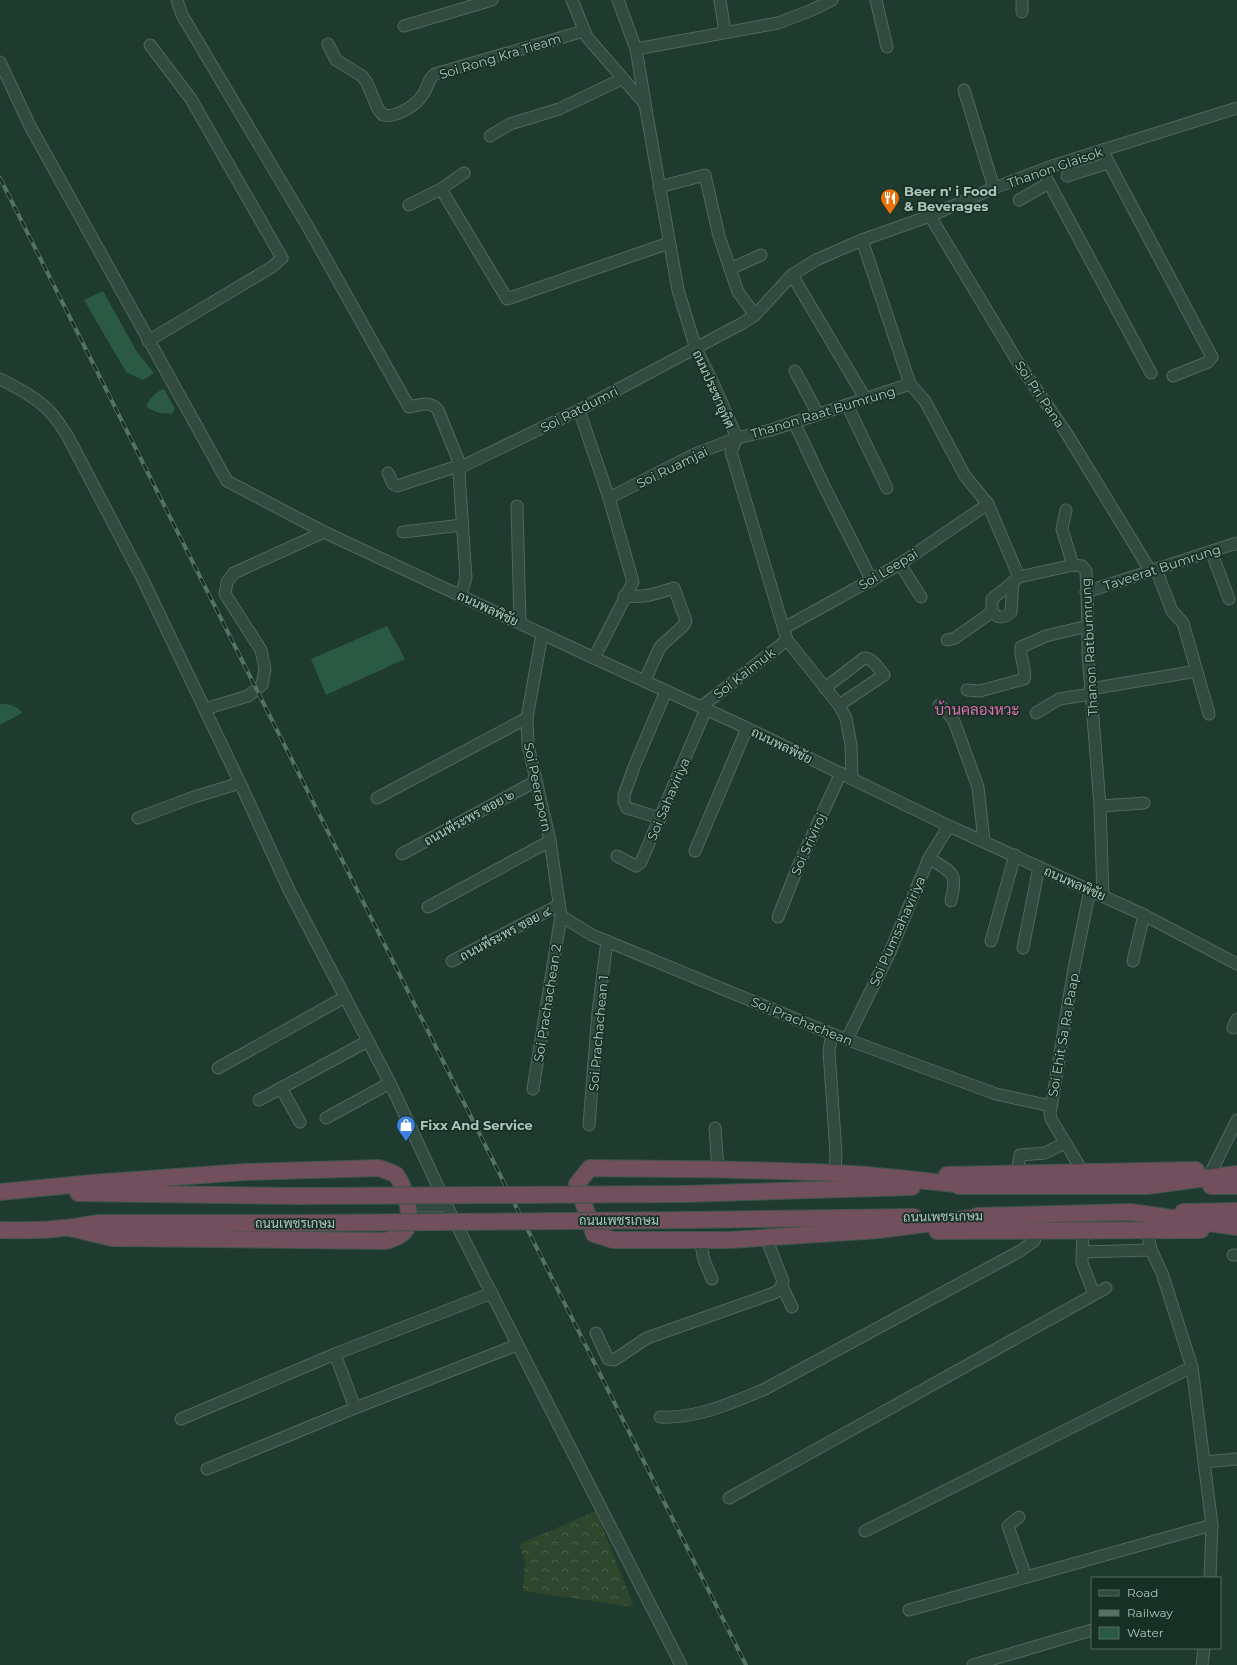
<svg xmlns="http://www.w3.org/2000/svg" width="1237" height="1665" viewBox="0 0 1237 1665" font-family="Montserrat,Sarabun,sans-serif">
  <defs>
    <pattern id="forest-crowns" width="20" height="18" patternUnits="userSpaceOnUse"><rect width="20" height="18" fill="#2e462c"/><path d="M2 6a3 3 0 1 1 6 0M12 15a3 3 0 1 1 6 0" fill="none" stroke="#4a5f49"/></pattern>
  </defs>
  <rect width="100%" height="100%" fill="#1f3a2e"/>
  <path fill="url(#forest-crowns)" d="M596 1511 634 1607 523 1591 525 1561 519 1544Z"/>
  <g fill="#2a5a44">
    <path d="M103 291 137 352 154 373 143 380 126 372 84 300Z"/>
    <path d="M164 389 175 409 172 414 159 413 146 407C148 400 156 391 164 389Z"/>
    <path d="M387 626 405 659 326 695 311 659Z"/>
    <path d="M0 704C10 704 16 705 22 713L0 725Z"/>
  </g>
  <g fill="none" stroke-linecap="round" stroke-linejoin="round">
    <defs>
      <g id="minor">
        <path d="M177 0 182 15 308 227 409 407C419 405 430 400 438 410L461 467 459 473 466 578 461 595"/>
        <path d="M572 0 587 37 645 104 678 290 696 349 714 385 737 438 731 452 787 640 839 705 846 718 851 745 852 778"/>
        <path d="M618 0 636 49 645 103"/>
        <path d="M720 0 725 32"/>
        <path d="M876 0 887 47"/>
        <path d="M1022 12V0"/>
        <path d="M404 26 492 0"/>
        <path d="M328 44 336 60 362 76 367 83 378 109 383 115C397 118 417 105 424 93 428 86 428 79 435 74L584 31"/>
        <path d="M636 49 778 23 812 10 832 0"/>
        <path d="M0 62 30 126 227 481 324 532 594 658 747 728 949 826 1144 915 1237 964"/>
        <path d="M964 90 994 188"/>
        <path d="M490 136 510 124 559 109 622 79"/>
        <path d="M1102 150 1212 357 1208 362 1173 376"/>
        <path d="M1042 170 1151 373"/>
        <path d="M1067 176 1108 163"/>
        <path d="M659 187 705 175 719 236 738 292 755 315"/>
        <path d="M441 189 507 299 669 243"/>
        <path d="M1019 200 1049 183"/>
        <path d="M409 205 441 189 464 173"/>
        <path d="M930 216 1019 364 1067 434 1150 570"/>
        <path d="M862 240 910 384 925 401 965 476 988 504 1019 577 1073 565 1082 566 1086 571 1088 626V654L1100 806 1103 896"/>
        <path d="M730 269 761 255"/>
        <path d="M792 275 865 398"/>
        <path d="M148 341 272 267 282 258 191 99 150 45"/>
        <path d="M795 371 818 414"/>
        <path d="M0 379C18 388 39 399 52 414 58 421 62 428 67 435L142 578 240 783 289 890 390 1083 447 1206 681 1665"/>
        <path d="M847 405 887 488"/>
        <path d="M579 410 609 498 633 582 594 658"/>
        <path d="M794 422 824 486 872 581"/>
        <path d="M388 473 393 484 397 486 455 467H461L579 410 741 324 755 315 792 275 816 260 862 240 930 216 994 188 1052 166 1237 108"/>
        <path d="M609 498 695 454 737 438 771 430 910 384"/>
        <path d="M517 506 520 623"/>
        <path d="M1066 510 1062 529 1073 565"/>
        <path d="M403 532 462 525"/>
        <path d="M1211 551 1229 599"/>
        <path d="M900 564 921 597"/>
        <path d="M1156 569 1172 611 1183 623 1209 714"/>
        <path d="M1086 592 1237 543"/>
        <path d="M624 596C644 598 655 594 674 588L686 621 684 625 660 647 645 680"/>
        <path d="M992 612V599L1013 582"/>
        <path d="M784 628 900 564 988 504"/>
        <path d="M947 640 955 638 992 612C998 619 1005 618 1011 612L1013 582 1019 577"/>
        <path d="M825 688 864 658C873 658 879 669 884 675L839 705"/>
        <path d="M1090 689 1197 671"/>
        <path d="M967 690 980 691 1024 679C1027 668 1019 658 1021 647L1046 636 1088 626"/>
        <path d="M939 705 946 711 954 721 978 787 984 841"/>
        <path d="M701 707 787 640"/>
        <path d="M205 709 248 696 262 685 265 669 261 650 225 594 227 582 234 573 324 532"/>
        <path d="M1036 713 1059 699 1091 694"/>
        <path d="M377 798 527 718"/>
        <path d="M1100 806 1144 803"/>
        <path d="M138 818 194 797 240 783"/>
        <path d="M660 818 627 808 624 802V795L634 767 666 691"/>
        <path d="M695 851 747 728"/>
        <path d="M402 854 536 781"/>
        <path d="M617 856 636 866 641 862 706 709"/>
        <path d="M929 858C953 874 958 871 951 901"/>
        <path d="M428 907 550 841"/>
        <path d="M561 916 592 935 832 1034 996 1094 1051 1106"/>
        <path d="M778 917 799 864 841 773"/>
        <path d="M991 941 1015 855"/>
        <path d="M1023 948 1039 867"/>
        <path d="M452 961 559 905"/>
        <path d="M1133 961 1144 915"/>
        <path d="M1233 1028 1237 1019"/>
        <path d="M832 1034 829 1051 836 1153 835 1173"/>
        <path d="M847 1039 890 952 929 858 949 826"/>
        <path d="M218 1068 345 997"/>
        <path d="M281 1088 300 1122"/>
        <path d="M533 1089 561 916 550 841 528 745 527 718 542 634"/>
        <path d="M259 1100 368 1041"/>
        <path d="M326 1118 390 1083"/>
        <path d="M589 1125 598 1012 607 941"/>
        <path d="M715 1128 718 1169"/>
        <path d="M1212 1170 1237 1120"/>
        <path d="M1083 1172 1051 1119 1050 1114 1074 968 1090 890"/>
        <path d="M1017 1173 1020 1155 1045 1153 1065 1143"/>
        <path d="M408 1206H447"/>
        <path d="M1083 1231 1082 1263 1094 1294"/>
        <path d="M1147 1231 1151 1250 1162 1273 1192 1367 1212 1525 1210 1578"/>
        <path d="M700 1240 704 1260 712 1279"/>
        <path d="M1082 1252 1151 1250"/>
        <path d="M1233 1255H1237"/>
        <path d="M782 1286 792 1307"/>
        <path d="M596 1333 608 1359 614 1360 647 1338 774 1293 780 1289 783 1281 766 1238"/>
        <path d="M335 1354 355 1408"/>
        <path d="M660 1417C696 1419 732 1403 765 1389L1020 1251 1034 1241 1038 1231"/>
        <path d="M181 1419 335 1354 492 1293"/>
        <path d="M1204 1462 1237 1459"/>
        <path d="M207 1469 355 1408 517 1345"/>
        <path d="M729 1498 1106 1288"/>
        <path d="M1019 1517 1008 1526 1026 1577"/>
        <path d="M865 1531 1192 1367"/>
        <path d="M909 1610 1212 1525"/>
        <path d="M973 1665 1092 1630"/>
        <path d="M1202 1665 1204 1648"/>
      </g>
      <g id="highway">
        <path d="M947 1175 1196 1170"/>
        <path d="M959 1186H1147L1237 1174"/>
        <path d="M971 1186C925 1181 880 1175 835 1173 753 1169 671 1169 590 1168L577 1184 594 1234 613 1240H730L879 1230 987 1216"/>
        <path d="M1211 1186H1237"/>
        <path d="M0 1192 92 1183 245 1172 379 1168C384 1170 392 1172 396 1175 404 1184 412 1214 408 1225 405 1235 395 1238 386 1241L112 1238 70 1228"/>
        <path d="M78 1193 298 1196"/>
        <path d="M684 1194 912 1187"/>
        <path d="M1183 1212 1237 1211"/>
        <path d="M977 1216 1130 1212 1237 1227"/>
        <path d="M688 1220 914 1217"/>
        <path d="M0 1230C35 1231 63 1230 97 1223H300"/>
        <path d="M937 1231 1201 1230"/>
      </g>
    </defs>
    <use href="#minor" stroke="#50685e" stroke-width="13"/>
    <use href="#highway" stroke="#3d554b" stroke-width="18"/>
    <use href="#minor" stroke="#334a40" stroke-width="11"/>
    <use href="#highway" stroke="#714f5d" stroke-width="16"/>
    <defs>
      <path id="rail" d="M0 178 746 1665"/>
    </defs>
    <use href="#rail" stroke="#547265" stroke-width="4"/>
    <use href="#rail" stroke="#182f25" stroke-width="2.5" stroke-dasharray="8" stroke-linecap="butt"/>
    <defs>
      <g id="highway-bridge">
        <path d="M298 1196 684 1194"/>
        <path d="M300 1223 688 1220"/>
      </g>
    </defs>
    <use href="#highway-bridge" stroke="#3d554b" stroke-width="18" stroke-linecap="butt"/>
    <use href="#highway-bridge" stroke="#714f5d" stroke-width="16"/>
  </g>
  <defs>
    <symbol id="restaurant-pin" viewBox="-11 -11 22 30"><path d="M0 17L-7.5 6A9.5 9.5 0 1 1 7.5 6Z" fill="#e8710a" stroke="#182f25"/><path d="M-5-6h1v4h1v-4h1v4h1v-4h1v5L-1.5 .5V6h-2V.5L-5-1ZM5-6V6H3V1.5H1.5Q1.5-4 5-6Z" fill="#fff"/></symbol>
    <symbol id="shop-pin" viewBox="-11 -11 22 30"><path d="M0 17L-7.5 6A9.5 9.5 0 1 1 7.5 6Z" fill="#3f7fe0" stroke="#182f25"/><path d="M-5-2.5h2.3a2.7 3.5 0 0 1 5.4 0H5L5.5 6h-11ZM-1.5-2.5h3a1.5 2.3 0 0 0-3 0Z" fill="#fff"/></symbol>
  </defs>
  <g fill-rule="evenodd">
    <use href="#restaurant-pin" x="879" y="187" width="22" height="30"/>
    <use href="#shop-pin" x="395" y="1114" width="22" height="30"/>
  </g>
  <g text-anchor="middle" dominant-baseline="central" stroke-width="3.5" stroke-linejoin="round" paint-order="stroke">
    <g font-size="13" fill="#adc7bd" stroke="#182f25">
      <text transform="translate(500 56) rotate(-17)">Soi Rong Kra Tieam</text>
      <text transform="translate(1055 167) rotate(-19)">Thanon Glaisok</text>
      <text transform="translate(714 389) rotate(66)">ถนนประชาอุทิศ</text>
      <text transform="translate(1040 394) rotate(56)">Soi Pri Pana</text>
      <text transform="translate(579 409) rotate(-27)">Soi Ratdumri</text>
      <text transform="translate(823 412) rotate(-17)">Thanon Raat Bumrung</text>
      <text transform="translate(672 467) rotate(-26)">Soi Ruamjai</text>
      <text transform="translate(1162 567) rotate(-18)">Taveerat Bumrung</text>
      <text transform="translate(888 569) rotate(-31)">Soi Leepai</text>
      <text transform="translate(488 608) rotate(25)">ถนนพลพิชัย</text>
      <text transform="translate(1089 647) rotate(-93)">Thanon Ratbumrung</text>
      <text transform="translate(744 673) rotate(-38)">Soi Kaimuk</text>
      <text transform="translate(782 745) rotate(26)">ถนนพลพิชัย</text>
      <text transform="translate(538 787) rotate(78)">Soi Peeraporn</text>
      <text transform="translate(668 799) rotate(-67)">Soi Sahaviriya</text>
      <text transform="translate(469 817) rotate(-29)">ถนนพีระพร ซอย ๒</text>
      <text transform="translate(808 844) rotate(-66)">Soi Sriviroj</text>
      <text transform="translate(1075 883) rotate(24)">ถนนพลพิชัย</text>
      <text transform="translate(897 931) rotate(-66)">Soi Pumsahaviriya</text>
      <text transform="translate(505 933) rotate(-28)">ถนนพีระพร ซอย ๔</text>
      <text transform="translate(547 1003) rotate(-81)">Soi Prachachean 2</text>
      <text transform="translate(802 1021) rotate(22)">Soi Prachachean</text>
      <text transform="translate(598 1033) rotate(-85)">Soi Prachachean 1</text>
      <text transform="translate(1063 1035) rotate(-80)">Soi Ehit Sa Ra Paap</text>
      <text transform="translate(943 1216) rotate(-1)">ถนนเพชรเกษม</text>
      <text x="619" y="1220">ถนนเพชรเกษม</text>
      <text x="295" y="1223">ถนนเพชรเกษม</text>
    </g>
    <g font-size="13" font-weight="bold" fill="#adc7bd" stroke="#182f25" text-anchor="start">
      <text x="904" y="191">Beer n' i Food<tspan x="904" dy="15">&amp; Beverages</tspan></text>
      <text x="420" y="1125">Fixx And Service</text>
    </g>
    <g font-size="15" fill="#e06eb0" stroke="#182f25">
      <text x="977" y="709">บ้านคลองหวะ</text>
    </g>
  </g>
  <rect x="1091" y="1577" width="130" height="72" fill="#182f25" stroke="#546c62"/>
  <rect x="1099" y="1590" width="20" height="6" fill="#334a40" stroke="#546c62"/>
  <text x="1127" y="1597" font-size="12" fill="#adc7bd">Road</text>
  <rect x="1099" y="1610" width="20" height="6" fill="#547265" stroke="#546c62"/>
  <text x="1127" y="1617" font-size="12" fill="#adc7bd">Railway</text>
  <rect x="1099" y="1627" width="20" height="12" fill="#2a5a44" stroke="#546c62"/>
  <text x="1127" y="1637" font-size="12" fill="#adc7bd">Water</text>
</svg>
